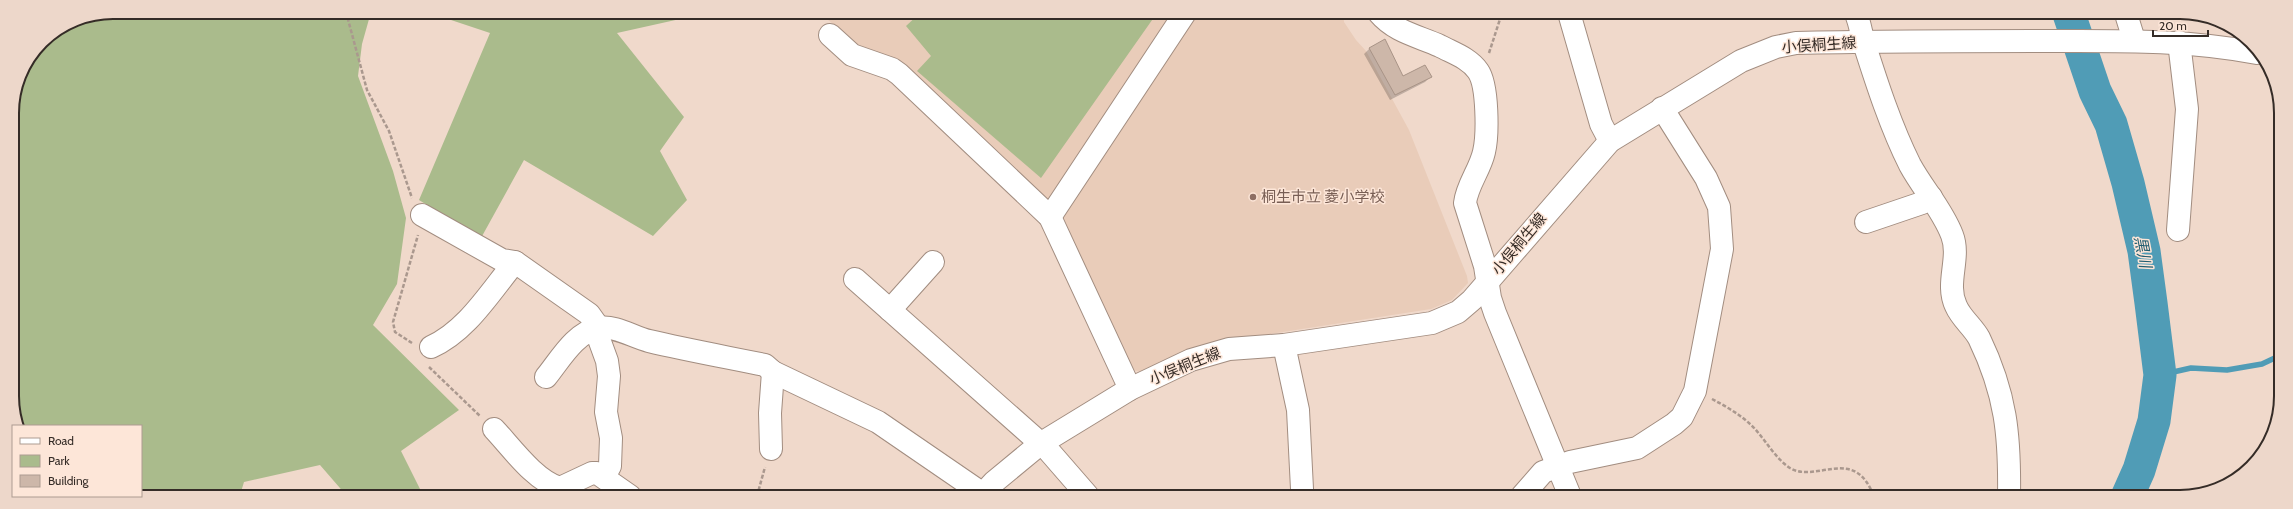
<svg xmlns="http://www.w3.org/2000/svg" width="2293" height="509" viewBox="0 0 2293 509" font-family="Cabin,'Noto Sans JP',sans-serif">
  <rect width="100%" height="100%" fill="#f0d9cb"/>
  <g fill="#e9ccb9">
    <path d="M820 13H1177L1048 200 1035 197Z"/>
    <path d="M1192 13H1343L1344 22 1356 40 1366 51 1409 130 1467 276 1468 283 1452 300 1431 309 1238 339 1145 373 1133 370 1083 271 1064 223V213Z"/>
  </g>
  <g fill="#aabb8c">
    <path d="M113 12H371L362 44 358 76 393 171 406 218 397 284 373 325 459 410 401 451 423 495H346L320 465 244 482 240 495H141V426H19L14 416 12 107 20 74 42 41 75 20Z"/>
    <path d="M427 12 707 13 617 33 684 117 660 151 687 200 653 236 524 160 481 238 419 200 490 33Z"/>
    <path d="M920 13H1157L1041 178 917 71 931 56 906 26Z"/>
  </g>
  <path fill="#0003" d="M1370 48 1403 77H1430L1425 82 1390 100 1364 54Z"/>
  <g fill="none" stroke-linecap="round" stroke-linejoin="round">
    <path stroke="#509cb6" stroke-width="5.5" d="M2160 375 2191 368 2227 370 2262 364 2279 356"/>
    <path stroke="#509cb6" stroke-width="33" d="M2069 14 2095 91 2111 124 2128 183 2144 251 2151 303 2160 375 2154 421 2139 470 2127 497"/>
  </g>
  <path fill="#cdb7a9" stroke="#a99487" d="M1385 39 1403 76 1425 65 1432 77 1395 95 1369 48Z"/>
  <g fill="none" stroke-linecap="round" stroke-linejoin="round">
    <defs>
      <g id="minor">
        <path d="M1379 13C1395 32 1418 36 1440 46 1453 53 1469 58 1478 71 1488 85 1488 135 1484 152 1480 170 1467 185 1465 203L1485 266 1490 298 1495 313 1570 496"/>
        <path d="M1569 13 1601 124 1610 141"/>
        <path d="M1856 14C1860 23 1861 33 1864 43 1877 84 1891 127 1910 165 1923 189 1942 209 1952 235 1961 258 1945 283 1956 306 1961 318 1973 327 1979 338 2006 394 2010 435 2009 497"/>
        <path d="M2126 14 2134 40"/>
        <path d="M830 35 852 55 892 69 899 74 1050 217 1130 389"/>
        <path d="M422 215 502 260 515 262 589 314 599 328V339L607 361 609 376 606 412 611 438 610 466 604 477"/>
        <path d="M1050 217 1185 13"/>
        <path d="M1866 222 1922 203 1931 197"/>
        <path d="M2178 230 2187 109 2179 42"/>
        <path d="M855 279 1048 450 1088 496"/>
        <path d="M890 310 933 262"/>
        <path d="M1284 345 1298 410 1302 489"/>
        <path d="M431 347C467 331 490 292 515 262"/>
        <path d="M546 377C560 360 575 332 599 328 615 325 633 337 649 341 687 350 726 357 765 365L773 372 878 422 983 494"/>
        <path d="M494 429C511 447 535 481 560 488L592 473H597L630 496"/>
        <path d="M771 449 770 413 773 372"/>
        <path d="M1522 496 1543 472 1570 462 1637 448 1674 424 1682 417 1695 391 1722 249 1719 207 1706 178 1662 108"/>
      </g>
      <path id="major" d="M981 496 994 482 1040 444 1130 389 1191 360 1229 349 1284 345 1432 323 1458 312 1472 300 1610 141 1741 61 1776 47 1796 43C1877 41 1958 41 2039 41 2113 41 2185 39 2257 53"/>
    </defs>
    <use href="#minor" stroke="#a28d80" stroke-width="24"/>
    <use href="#major" stroke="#a28d80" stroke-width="24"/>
    <g stroke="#aa988e" stroke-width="2.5" stroke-dasharray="4 2" stroke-linecap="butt">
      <path d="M346 12 367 90 389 131 412 198"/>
      <path d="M1489 53 1502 13"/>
      <path d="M412 343 395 332 393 322 418 235"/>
      <path d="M429 367 480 416"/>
      <path d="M1712 399C1727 407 1743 416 1755 429 1766 441 1776 459 1790 468 1816 484 1855 444 1874 497"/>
      <path d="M757 496 765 467"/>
    </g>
    <use href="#minor" stroke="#fff" stroke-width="22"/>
    <use href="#major" stroke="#fff" stroke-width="22"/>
  </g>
  <circle fill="#8d6e63" stroke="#fde6d8" stroke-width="1.5" cx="1253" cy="197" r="4"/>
  <g text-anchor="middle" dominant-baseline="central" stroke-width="3" stroke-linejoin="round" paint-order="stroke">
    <g font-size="15" fill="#352c27" stroke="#fde6d8">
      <text transform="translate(1819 45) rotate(-4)">小俣桐生線</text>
      <text transform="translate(1519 244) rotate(-50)">小俣桐生線</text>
      <text transform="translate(1185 366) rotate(-22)">小俣桐生線</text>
    </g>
    <g font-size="15" fill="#785e54" stroke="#fde6d8" text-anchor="start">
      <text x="1261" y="197">桐生市立 菱小学校</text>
    </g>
    <g font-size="16" font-style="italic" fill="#215e71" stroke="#fde6d8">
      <text transform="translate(2143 252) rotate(79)">黒川</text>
    </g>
  </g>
  <path d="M0 0H2293V509H0ZM113 19H2180A94 94 0 0 1 2274 113V396A94 94 0 0 1 2180 490H113A94 94 0 0 1 19 396V113A94 94 0 0 1 113 19Z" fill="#edd7ca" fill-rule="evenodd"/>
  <path fill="none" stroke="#352c27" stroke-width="2" d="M113 19H2180A94 94 0 0 1 2274 113V396A94 94 0 0 1 2180 490H113A94 94 0 0 1 19 396V113A94 94 0 0 1 113 19Z"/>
  <rect x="12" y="425" width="130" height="72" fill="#fde6d8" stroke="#ad9c91"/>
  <rect x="20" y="438" width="20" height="6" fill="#ffffff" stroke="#ad9c91"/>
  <text x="48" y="445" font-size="12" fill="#352c27">Road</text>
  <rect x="20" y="455" width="20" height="12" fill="#aabb8c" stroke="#ad9c91"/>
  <text x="48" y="465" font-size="12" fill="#352c27">Park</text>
  <rect x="20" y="475" width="20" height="12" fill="#cdb7a9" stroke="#ad9c91"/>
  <text x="48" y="485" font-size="12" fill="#352c27">Building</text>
  <path d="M2153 30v6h55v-6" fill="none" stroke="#352c27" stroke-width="2"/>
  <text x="2159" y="30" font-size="12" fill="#352c27" stroke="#fde6d8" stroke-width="3" paint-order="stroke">20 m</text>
</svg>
